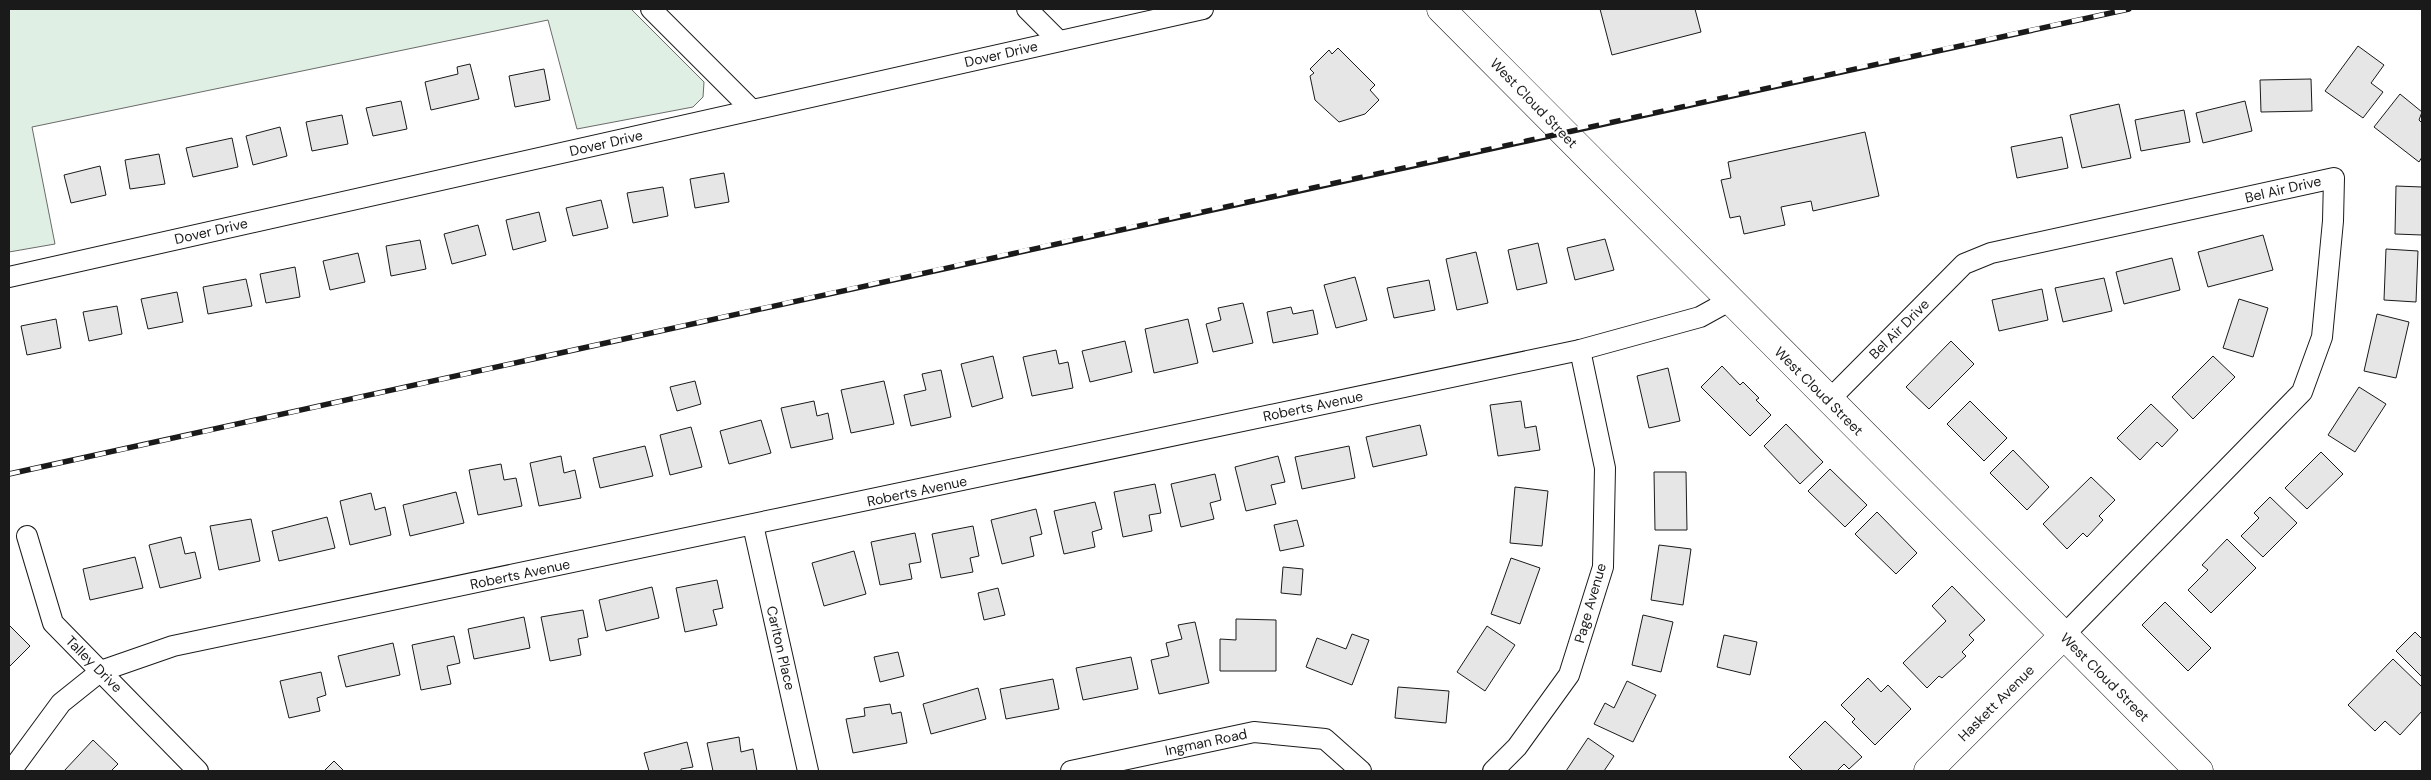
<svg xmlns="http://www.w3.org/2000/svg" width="2431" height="780" viewBox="0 0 2431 780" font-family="'DM Sans',sans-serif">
  <rect width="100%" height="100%" fill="#fff"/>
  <path fill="#e0efe3" stroke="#6a6a6a" d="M9 9H631L704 82 703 97 693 107 577 129 548 20 32 127 55 244 9 252Z"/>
  <g fill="#e6e6e6" stroke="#1a1a1a">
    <path d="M1600 9H1695L1701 32 1612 55Z"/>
    <path d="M2358 46 2384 65 2371 83 2383 92 2363 118 2325 91Z"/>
    <path d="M1338 48 1375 85 1370 90 1379 100 1365 114 1339 122 1315 100 1310 76 1314 73 1310 69 1329 50 1332 54Z"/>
    <path d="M470 64 479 99 431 110 425 82 458 74 457 67Z"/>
    <path d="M544 69 550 100 515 107 509 76Z"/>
    <path d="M2311 79 2312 111 2261 112 2260 80Z"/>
    <path d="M2400 94 2422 112 2419 120 2422 123V157L2419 162 2374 127Z"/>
    <path d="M401 101 407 129 373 136 366 108Z"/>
    <path d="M2245 101 2252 131 2203 143 2196 113Z"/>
    <path d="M2119 104 2131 158 2082 168 2070 115Z"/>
    <path d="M2184 110 2190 142 2141 151 2135 120Z"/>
    <path d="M342 115 348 144 312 151 306 122Z"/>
    <path d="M280 127 287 156 253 165 246 136Z"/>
    <path d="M1865 132 1879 196 1813 211 1811 201 1781 207 1785 225 1744 234 1740 216 1730 218 1721 180 1731 178 1728 162Z"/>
    <path d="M2062 137 2068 168 2017 178 2011 147Z"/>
    <path d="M232 138 238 167 193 177 186 148Z"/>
    <path d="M159 154 165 184 130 189 125 160Z"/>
    <path d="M100 166 106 195 71 203 64 175Z"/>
    <path d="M724 173 729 202 695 208 690 179Z"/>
    <path d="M2396 186 2422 187V235L2395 234Z"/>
    <path d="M663 187 668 216 633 223 627 193Z"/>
    <path d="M601 200 608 228 573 236 566 208Z"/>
    <path d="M539 212 546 241 513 250 506 220Z"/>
    <path d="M478 225 486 255 452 264 444 234Z"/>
    <path d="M2263 235 2273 270 2208 287 2198 252Z"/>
    <path d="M1605 239 1614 270 1575 280 1567 248Z"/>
    <path d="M420 240 426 269 391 276 386 246Z"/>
    <path d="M1538 243 1547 283 1517 290 1508 250Z"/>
    <path d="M2386 249 2418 251 2416 302 2384 300Z"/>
    <path d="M1476 252 1488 303 1457 310 1446 259Z"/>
    <path d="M358 253 365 282 330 290 323 261Z"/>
    <path d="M2172 258 2180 290 2124 304 2116 272Z"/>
    <path d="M295 267 300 297 266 303 260 274Z"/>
    <path d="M1355 277 1367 320 1336 328 1324 285Z"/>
    <path d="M2104 278 2112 311 2063 322 2055 288Z"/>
    <path d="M246 279 252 306 208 314 203 287Z"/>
    <path d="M1429 280 1435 310 1394 318 1387 288Z"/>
    <path d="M2042 289 2048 320 1999 331 1992 300Z"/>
    <path d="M177 292 183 322 148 329 141 299Z"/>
    <path d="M2239 299 2268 308 2253 357 2223 348Z"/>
    <path d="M1243 303 1253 343 1213 352 1206 324 1221 320 1218 308Z"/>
    <path d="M117 306 122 334 89 341 83 312Z"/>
    <path d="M1291 307 1293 314 1313 310 1318 334 1273 343 1267 312Z"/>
    <path d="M2377 314 2409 322 2396 378 2364 371Z"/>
    <path d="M56 319 61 348 27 355 21 326Z"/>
    <path d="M1188 319 1198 363 1154 373 1145 329Z"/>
    <path d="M1125 341 1132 372 1090 382 1082 351Z"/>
    <path d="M1951 341 1974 364 1929 409 1906 387Z"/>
    <path d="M1056 350 1059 364 1068 362 1073 388 1032 396 1023 357Z"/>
    <path d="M993 356 1003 398 972 407 961 364Z"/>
    <path d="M2213 356 2235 377 2193 419 2172 397Z"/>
    <path d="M1722 366 1740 385 1743 382 1759 398 1756 400 1771 415 1750 436 1701 387Z"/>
    <path d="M1668 368 1680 421 1649 428 1637 376Z"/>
    <path d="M941 370 951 417 911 426 904 395 926 390 922 374Z"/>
    <path d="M695 381 701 404 677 411 670 387Z"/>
    <path d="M884 381 894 424 851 433 841 390Z"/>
    <path d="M2359 387 2386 404 2355 452 2328 435Z"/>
    <path d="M814 401 817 416 828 413 833 439 791 448 781 408Z"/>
    <path d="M1521 401 1525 428 1536 426 1540 450 1498 456 1490 405Z"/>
    <path d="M1970 401 2007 438 1984 461 1947 424Z"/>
    <path d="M2151 404 2178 430 2162 447 2157 442 2140 460 2117 438Z"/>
    <path d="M761 420 771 453 729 464 720 431Z"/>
    <path d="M1786 424 1823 462 1800 484 1764 446Z"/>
    <path d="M1420 425 1427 455 1373 467 1366 437Z"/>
    <path d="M691 427 702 467 670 475 660 435Z"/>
    <path d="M645 446 653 476 600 488 593 458Z"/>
    <path d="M1349 446 1355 478 1302 489 1295 457Z"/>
    <path d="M2013 450 2049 487 2027 510 1990 473Z"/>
    <path d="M2321 452 2343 474 2307 509 2285 488Z"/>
    <path d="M561 456 564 473 575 470 581 498 539 506 530 463Z"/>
    <path d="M1278 456 1285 482 1271 485 1276 504 1246 511 1235 467Z"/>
    <path d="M501 464 504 480 516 478 522 506 478 515 469 470Z"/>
    <path d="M1830 469 1867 505 1845 527 1808 491Z"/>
    <path d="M1654 472H1686L1687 530H1655Z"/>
    <path d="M1215 474 1221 500 1210 503 1214 519 1181 527 1171 484Z"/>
    <path d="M2091 477 2115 500 2099 516 2103 520 2087 537 2083 533 2067 549 2043 524Z"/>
    <path d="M1155 484 1161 513 1149 515 1152 531 1123 537 1114 492Z"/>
    <path d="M1515 487 1548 491 1542 546 1510 543Z"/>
    <path d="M456 492 464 523 410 536 403 505Z"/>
    <path d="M371 493 375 510 385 507 391 535 350 545 340 501Z"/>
    <path d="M2270 497 2297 523 2263 557 2241 536 2259 518 2254 513Z"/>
    <path d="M1095 502 1102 529 1092 532 1095 547 1064 554 1054 511Z"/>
    <path d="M1036 509 1042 534 1030 537 1034 556 1002 564 991 520Z"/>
    <path d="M1877 512 1917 553 1896 574 1855 534Z"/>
    <path d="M327 517 335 548 279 561 272 531Z"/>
    <path d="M251 519 260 561 219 570 210 526Z"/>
    <path d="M1297 520 1304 546 1280 551 1274 525Z"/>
    <path d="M973 526 979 556 970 558 973 572 941 578 932 534Z"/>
    <path d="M915 533 921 562 909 564 912 579 880 585 871 542Z"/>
    <path d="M181 537 185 554 195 552 201 578 160 588 149 545Z"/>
    <path d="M2227 539 2256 568 2211 613 2188 590 2208 570 2202 565Z"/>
    <path d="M1659 545 1691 549 1683 605 1651 600Z"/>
    <path d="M854 551 866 594 824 606 812 563Z"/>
    <path d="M135 557 143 588 90 600 83 569Z"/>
    <path d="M1511 558 1540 568 1520 624 1491 614Z"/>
    <path d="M1283 567 1303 569 1301 595 1281 593Z"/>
    <path d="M717 580 723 608 713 610 717 625 685 632 676 588Z"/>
    <path d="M1952 586 1985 620 1969 635 1974 640 1962 652 1966 656 1942 678 1939 676 1927 688 1903 663 1946 621 1932 606Z"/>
    <path d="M652 587 659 618 606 631 599 600Z"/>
    <path d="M998 588 1005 615 984 620 978 593Z"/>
    <path d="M2165 602 2211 648 2188 671 2142 625Z"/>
    <path d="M583 610 588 637 578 639 581 655 550 661 541 617Z"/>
    <path d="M1643 615 1673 622 1661 672 1632 665Z"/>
    <path d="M524 617 530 648 474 659 468 629Z"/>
    <path d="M1236 619 1276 620V671H1220V639L1236 640Z"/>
    <path d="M1195 622 1209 683 1159 694 1151 660 1169 656 1166 643 1182 639 1178 625Z"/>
    <path d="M9 625 30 646 9 667Z"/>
    <path d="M1487 626 1515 645 1485 691 1457 672Z"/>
    <path d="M2415 632 2422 639V677L2396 651Z"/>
    <path d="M1352 634 1369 640 1352 685 1306 667 1317 638 1346 649Z"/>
    <path d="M1724 635 1757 642 1750 675 1717 667Z"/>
    <path d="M454 636 460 663 447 666 451 684 421 690 412 645Z"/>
    <path d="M393 643 400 675 346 687 338 656Z"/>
    <path d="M898 652 904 676 880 682 874 657Z"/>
    <path d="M1131 657 1138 689 1083 700 1076 668Z"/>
    <path d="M2393 659 2422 687V711L2400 735 2385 721 2375 731 2348 705Z"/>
    <path d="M321 672 326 695 317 698 320 711 289 718 280 681Z"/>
    <path d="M1868 678 1881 692 1888 685 1911 709 1875 745 1852 722 1855 719 1841 705Z"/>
    <path d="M1053 679 1059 709 1006 719 1000 689Z"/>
    <path d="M1627 681 1656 695 1633 742 1594 724 1605 703 1614 708Z"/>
    <path d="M1398 687 1449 691 1446 723 1395 718Z"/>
    <path d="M978 688 986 719 931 734 923 704Z"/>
    <path d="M890 704 892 714 901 712 907 743 853 753 846 719 865 716 864 708Z"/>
    <path d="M1825 721 1862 757 1849 769 1844 764 1837 771H1803L1789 757Z"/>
    <path d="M739 737 741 752 753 749 757 771H713L707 743Z"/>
    <path d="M1588 738 1614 756 1604 771H1566Z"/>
    <path d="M93 740 118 764 111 771H64Z"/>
    <path d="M687 742 693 767 681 769V771H649L644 753Z"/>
    <path d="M334 761 344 771H324Z"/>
  </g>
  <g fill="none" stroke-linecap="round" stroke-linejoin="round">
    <defs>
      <g id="street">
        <path d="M651 9 752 110"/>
        <path d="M1027 9 1059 41"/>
        <path d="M9 277 1203 9"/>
        <path d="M1828 401 1964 264 1991 253 2334 178 2333 221 2322 337 2302 392 2064 635"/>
        <path d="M753 525 808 771"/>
        <path d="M27 536 53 623 198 771"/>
        <path d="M11 771 61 703 101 671 173 646 1580 350 1700 317 1729 301"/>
        <path d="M1071 771 1254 732 1325 739 1361 771"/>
        <path d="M1493 771 1517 747 1569 675 1603 567 1605 468 1580 350"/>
      </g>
      <g id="secondary">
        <path d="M1441 9 2199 771"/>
        <path d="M1928 771 2064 635"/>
      </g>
    </defs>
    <use href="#street" stroke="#1a1a1a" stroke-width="22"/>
    <use href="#secondary" stroke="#1a1a1a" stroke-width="29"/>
    <use href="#street" stroke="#fff" stroke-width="20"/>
    <use href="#secondary" stroke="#fff" stroke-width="28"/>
    <defs>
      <path id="rail" d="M9 474C716 320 1422 160 2129 9"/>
    </defs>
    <use href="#rail" stroke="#1a1a1a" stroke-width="5.5"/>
    <use href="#rail" stroke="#fff" stroke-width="4" stroke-dasharray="11" stroke-linecap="butt"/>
  </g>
  <g text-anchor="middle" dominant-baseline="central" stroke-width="4" stroke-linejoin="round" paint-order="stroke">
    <g font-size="14" fill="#1a1a1a" stroke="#fff">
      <text transform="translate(1001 54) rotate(-13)">Dover Drive</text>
      <text transform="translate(1534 103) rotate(46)">West Cloud Street</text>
      <text transform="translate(606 143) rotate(-13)">Dover Drive</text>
      <text transform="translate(2283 189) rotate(-13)">Bel Air Drive</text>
      <text transform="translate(211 231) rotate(-13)">Dover Drive</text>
      <text transform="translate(1899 329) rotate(-45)">Bel Air Drive</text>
      <text transform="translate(1819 391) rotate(45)">West Cloud Street</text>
      <text transform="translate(1313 406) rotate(-12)">Roberts Avenue</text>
      <text transform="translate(917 491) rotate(-12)">Roberts Avenue</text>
      <text transform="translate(520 574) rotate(-12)">Roberts Avenue</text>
      <text transform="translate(1590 603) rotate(-74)">Page Avenue</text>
      <text transform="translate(781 648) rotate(77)">Carlton Place</text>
      <text transform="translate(94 664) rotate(45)">Talley Drive</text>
      <text transform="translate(2105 677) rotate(45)">West Cloud Street</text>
      <text transform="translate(1996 703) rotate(-45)">Haskett Avenue</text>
      <text transform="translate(1206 742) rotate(-12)">Ingman Road</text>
    </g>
  </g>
  <rect width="2431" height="780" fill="none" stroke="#1a1a1a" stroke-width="20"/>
</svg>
